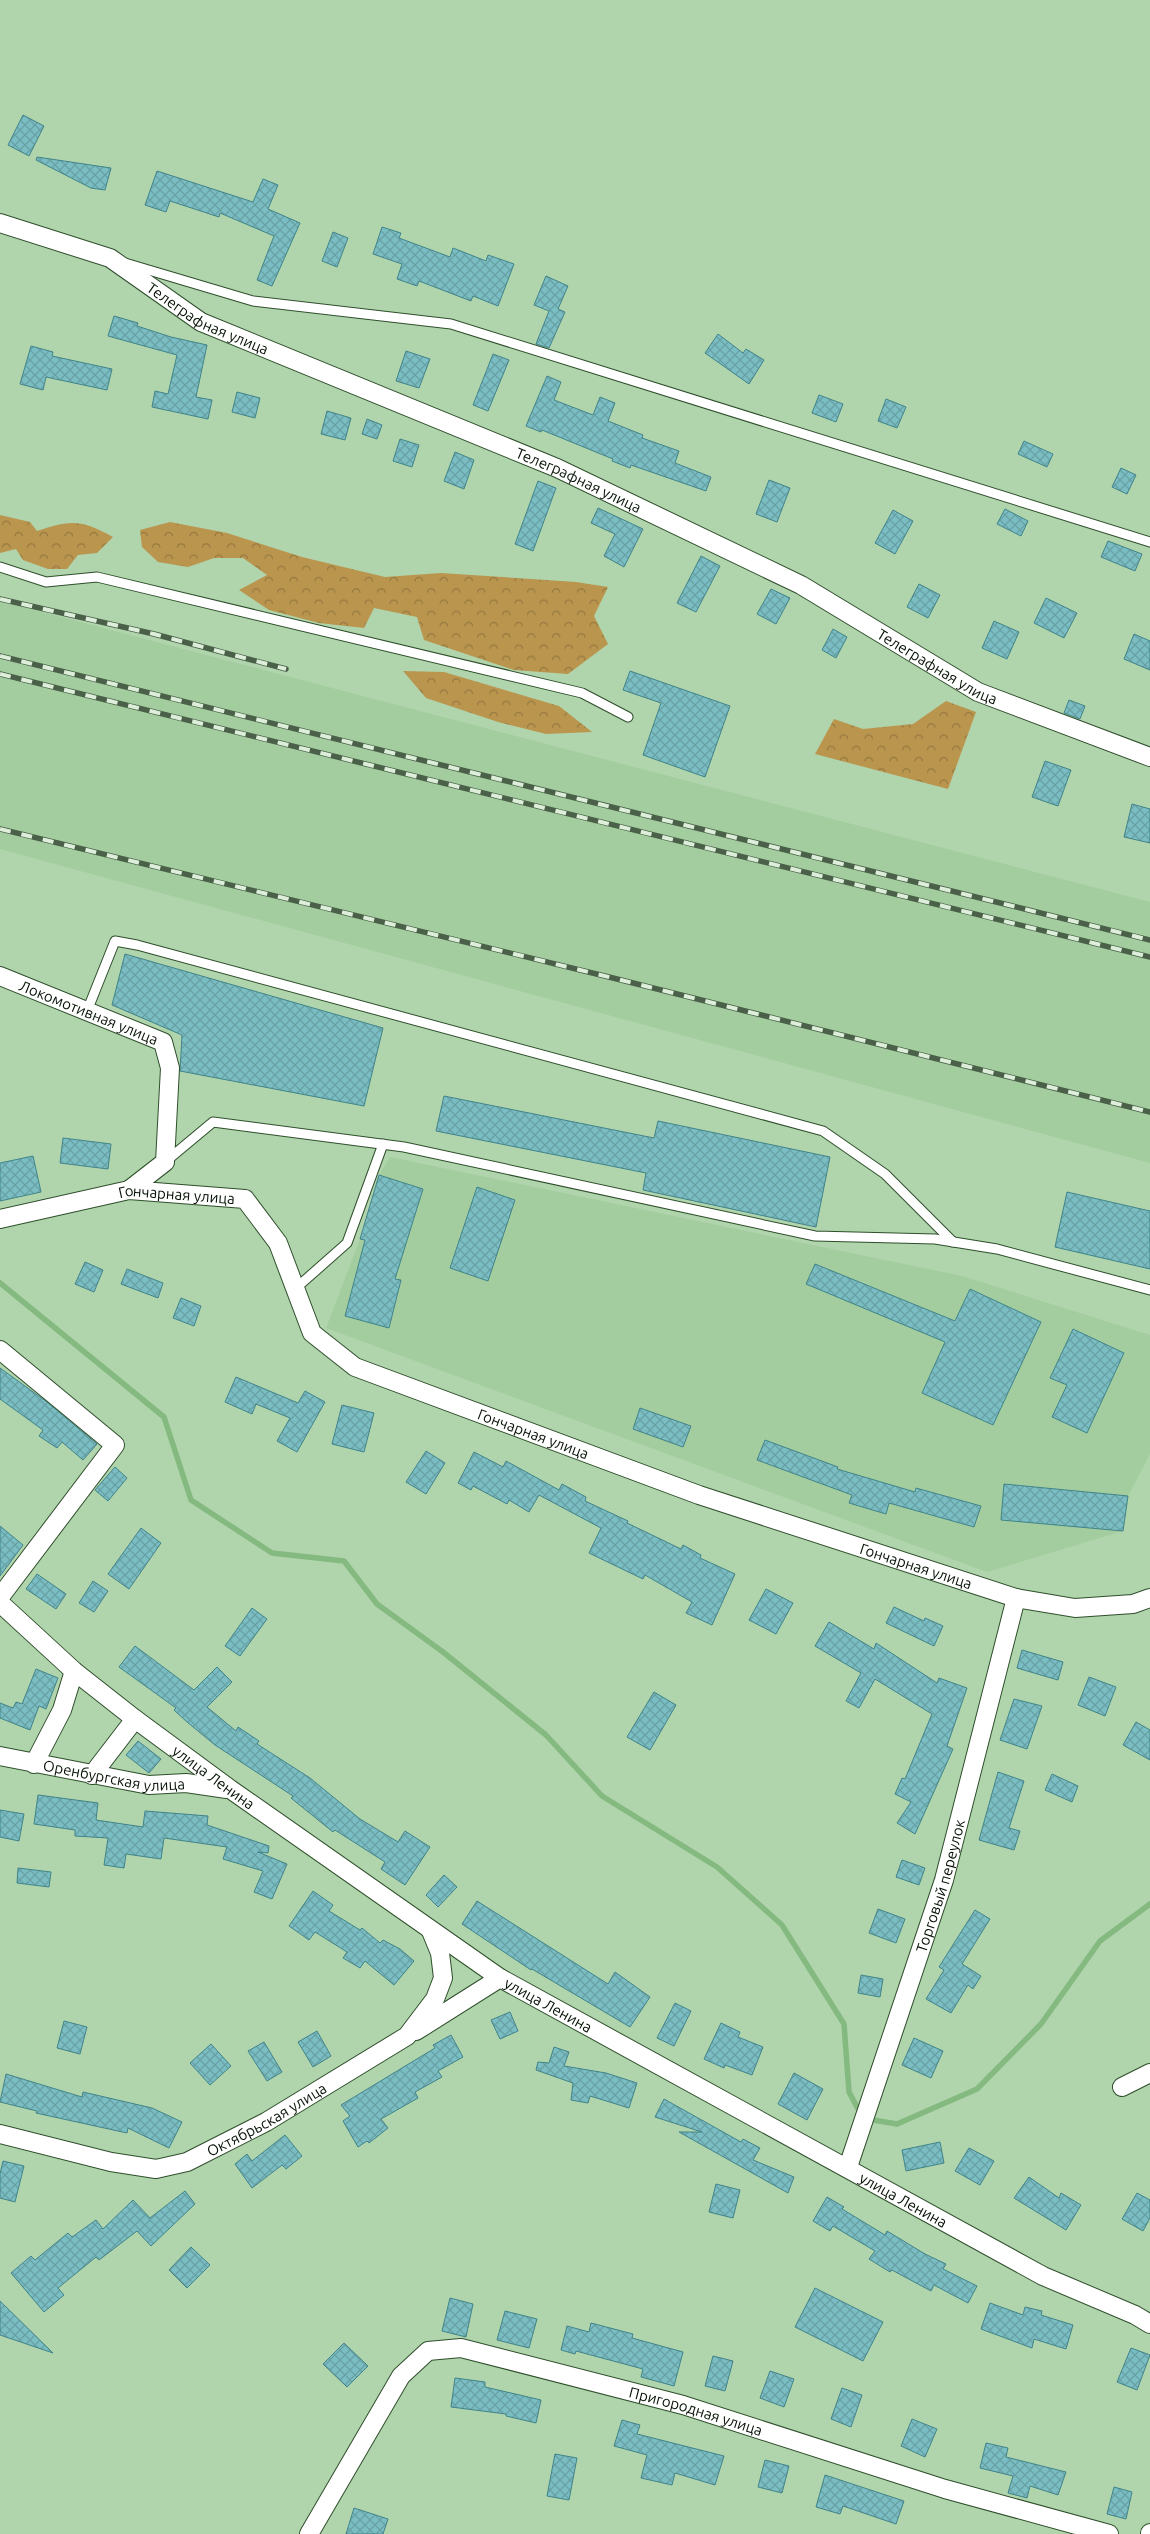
<svg xmlns="http://www.w3.org/2000/svg" width="1150" height="2534" viewBox="0 0 1150 2534" font-family="Ubuntu,sans-serif">
  <defs>
    <pattern id="forest-crowns" width="20" height="18" patternUnits="userSpaceOnUse" patternTransform="scale(1.25)"><rect width="20" height="18" fill="#ba954e"/><path d="M2 6a3 3 0 1 1 6 0M12 15a3 3 0 1 1 6 0" fill="none" stroke="#95783f"/></pattern>
    <pattern id="building-cross-hatch" width="8" height="8" patternUnits="userSpaceOnUse" patternTransform="scale(1.25)"><rect width="8" height="8" fill="#7abdc2"/><path d="M0 0l8 8M0 8l8-8" fill="none" stroke="#68a1a5"/></pattern>
  </defs>
  <rect width="100%" height="100%" fill="#b0d4ac"/>
  <g fill="#a3cd9f">
    <path d="M0 601 1150 902V1163L0 849Z"/>
    <path d="M390 1157 962 1276 1150 1335V1454L1128 1496 1123 1531 987 1572 326 1328 360 1239 379 1175Z"/>
  </g>
  <g fill="url(#forest-crowns)">
    <path d="M0 515 30 522 37 531C71 520 80 519 113 537L97 553 78 555 67 569H48L23 560 16 549 0 553Z"/>
    <path d="M170 522 227 533 302 557 385 577 441 573 576 582 608 587 594 616 608 644 568 674 514 670 424 640 417 617 374 608 364 628 319 623 269 610 239 590 267 575 243 558H214L188 567 158 562 142 547 140 530Z"/>
    <path d="M403 671 444 672 559 706 592 732 546 734 498 722 426 698Z"/>
    <path d="M946 701 976 712 948 789 815 754 834 719 863 729 913 724Z"/>
  </g>
  <g fill="none" stroke-linecap="round" stroke-linejoin="round">
    <g stroke="#84b97f" stroke-width="5.5">
      <path d="M0 1283 164 1417 191 1500 272 1553 344 1561 377 1604 443 1652 546 1735 602 1796 717 1867 782 1925 844 2024 849 2092 858 2109"/>
      <path d="M873 2120 897 2124 977 2089 1041 2024 1100 1941 1150 1904"/>
    </g>
  </g>
  <g fill="url(#building-cross-hatch)" stroke="#418489">
    <path d="M23 115 44 126 29 156 8 145Z"/>
    <path d="M37 157 111 168 105 190 91 188 36 160Z"/>
    <path d="M157 171 253 202 263 179 278 185 268 209 300 223 272 286 257 280 274 236 220 213 219 217 170 201 166 212 145 205Z"/>
    <path d="M382 227 401 233 399 238 450 257 453 248 486 261 488 255 514 264 498 306 473 296 471 301 419 281 417 286 397 279 402 264 373 254Z"/>
    <path d="M333 232 348 238 337 267 322 261Z"/>
    <path d="M546 276 568 286 558 309 565 312 549 348 536 344 549 311 534 305Z"/>
    <path d="M114 316 138 323 137 326 171 337 207 345 196 397 212 400 208 419 152 407 155 391 168 394 177 355 108 336Z"/>
    <path d="M718 334 743 353 746 349 764 360 749 384 705 353Z"/>
    <path d="M31 346 53 352 52 356 112 369 107 390 46 377 43 390 20 384Z"/>
    <path d="M406 351 430 359 419 388 396 381Z"/>
    <path d="M493 354 509 360 488 411 473 405Z"/>
    <path d="M547 376 561 382 554 400 593 415 600 397 615 403 608 421 643 435 642 438 679 451 675 463 711 477 706 491 631 465 630 468 612 461 613 459 542 430 541 432 526 426Z"/>
    <path d="M237 392 260 398 255 418 232 412Z"/>
    <path d="M819 395 843 404 836 422 812 413Z"/>
    <path d="M886 399 906 407 897 428 878 421Z"/>
    <path d="M327 411 351 418 345 440 321 434Z"/>
    <path d="M367 419 382 425 377 439 362 434Z"/>
    <path d="M400 439 419 445 412 467 393 461Z"/>
    <path d="M1024 441 1053 454 1047 467 1018 454Z"/>
    <path d="M455 452 474 460 464 489 444 481Z"/>
    <path d="M1121 468 1136 475 1127 494 1112 487Z"/>
    <path d="M769 480 790 488 777 522 756 514Z"/>
    <path d="M538 481 556 488 533 551 515 544Z"/>
    <path d="M598 508 643 529 624 567 604 556 615 534 591 523Z"/>
    <path d="M1005 509 1028 521 1021 536 997 524Z"/>
    <path d="M893 510 913 521 895 554 875 543Z"/>
    <path d="M1108 541 1142 554 1135 571 1101 557Z"/>
    <path d="M701 556 720 566 696 612 677 603Z"/>
    <path d="M919 584 940 595 928 618 907 607Z"/>
    <path d="M771 589 790 598 776 624 757 614Z"/>
    <path d="M1046 598 1077 613 1064 638 1034 623Z"/>
    <path d="M994 621 1019 632 1007 659 982 648Z"/>
    <path d="M833 629 847 637 836 658 822 650Z"/>
    <path d="M1134 634 1150 641V670L1124 659Z"/>
    <path d="M630 671 730 706 705 777 643 755 661 703 623 690Z"/>
    <path d="M1069 700 1085 706 1080 719 1064 713Z"/>
    <path d="M1045 761 1071 770 1058 806 1032 797Z"/>
    <path d="M1132 804 1150 809V843L1124 837Z"/>
    <path d="M125 954 383 1028 364 1106 180 1071 182 1035 112 1005Z"/>
    <path d="M444 1096 654 1138 658 1121 830 1157 816 1227 643 1190 646 1173 436 1131Z"/>
    <path d="M63 1138 111 1144 108 1169 60 1163Z"/>
    <path d="M33 1156 41 1192 0 1201V1163Z"/>
    <path d="M379 1175 423 1189 395 1279 401 1280 389 1328 345 1316 365 1240 360 1239Z"/>
    <path d="M477 1187 515 1200 488 1281 450 1268Z"/>
    <path d="M1067 1192 1150 1211V1269L1055 1247Z"/>
    <path d="M85 1262 103 1270 94 1292 75 1284Z"/>
    <path d="M815 1264 955 1321 970 1289 1041 1322 993 1425 922 1393 945 1342 806 1284Z"/>
    <path d="M127 1269 163 1283 158 1298 121 1284Z"/>
    <path d="M181 1298 201 1306 194 1326 173 1318Z"/>
    <path d="M1073 1329 1124 1353 1087 1433 1052 1417 1067 1385 1050 1378Z"/>
    <path d="M0 1368 47 1402 97 1444 83 1460 62 1442 57 1448 39 1436 43 1430 0 1399Z"/>
    <path d="M236 1377 298 1403 305 1391 325 1402 297 1452 277 1441 290 1418 256 1404 252 1414 225 1402Z"/>
    <path d="M342 1405 374 1413 364 1452 332 1444Z"/>
    <path d="M640 1408 691 1426 683 1447 633 1429Z"/>
    <path d="M765 1440 838 1467 837 1469 915 1492 916 1488 981 1506 974 1527 889 1503 886 1514 849 1503 852 1495 757 1460Z"/>
    <path d="M426 1451 445 1463 426 1494 406 1482Z"/>
    <path d="M474 1452 503 1467 506 1461 559 1490 562 1484 586 1497 585 1501 628 1521 627 1523 681 1549 683 1545 701 1555 700 1558 735 1574 712 1625 686 1613 692 1602 645 1575 643 1579 589 1553 601 1528 539 1495 529 1512 509 1500 507 1504 473 1486 471 1490 458 1483Z"/>
    <path d="M115 1467 127 1478 108 1501 95 1490Z"/>
    <path d="M1004 1484 1128 1496 1123 1531 1001 1520Z"/>
    <path d="M0 1526 23 1545 0 1576Z"/>
    <path d="M141 1528 161 1543 129 1589 108 1574Z"/>
    <path d="M37 1574 66 1594 56 1609 26 1589Z"/>
    <path d="M93 1581 108 1591 94 1612 79 1603Z"/>
    <path d="M766 1589 793 1603 776 1634 749 1620Z"/>
    <path d="M894 1607 924 1621 925 1618 943 1626 934 1646 886 1623Z"/>
    <path d="M252 1608 267 1619 240 1656 225 1646Z"/>
    <path d="M829 1622 874 1649 876 1643 937 1683 939 1678 967 1688 947 1746 953 1749 915 1834 897 1823 911 1802 895 1794 902 1778 905 1779 932 1714 875 1679 859 1708 846 1701 861 1673 815 1646Z"/>
    <path d="M135 1646 194 1690 217 1667 232 1682 207 1707 236 1731 238 1727 259 1741 257 1744 310 1778 360 1819 398 1842 405 1831 430 1847 405 1885 381 1869 385 1862 335 1830 333 1832 291 1798 293 1796 215 1745 187 1722 174 1710 176 1708 119 1667Z"/>
    <path d="M1022 1650 1063 1662 1058 1680 1017 1668Z"/>
    <path d="M36 1669 58 1678 46 1709 39 1706 30 1730 0 1718V1703L13 1708 16 1702 22 1704Z"/>
    <path d="M1089 1677 1116 1687 1105 1716 1078 1705Z"/>
    <path d="M654 1692 676 1705 650 1750 627 1737Z"/>
    <path d="M1014 1699 1042 1706 1027 1749 1000 1740Z"/>
    <path d="M1136 1722 1150 1730V1760L1123 1745Z"/>
    <path d="M138 1741 161 1759 149 1773 126 1755Z"/>
    <path d="M998 1772 1024 1781 1009 1828 1020 1831 1014 1850 979 1840Z"/>
    <path d="M1052 1774 1078 1786 1072 1802 1045 1790Z"/>
    <path d="M38 1795 98 1803 96 1820 143 1827 145 1811 208 1816 207 1825 269 1846 268 1853 258 1852 287 1864 272 1899 254 1892 263 1871 223 1859 227 1847 164 1838 161 1859 126 1854 124 1868 104 1865 108 1838 75 1836V1830L34 1824Z"/>
    <path d="M0 1810 24 1814 19 1841 0 1837Z"/>
    <path d="M902 1860 925 1868 919 1885 896 1877Z"/>
    <path d="M18 1868 51 1872 49 1887 17 1883Z"/>
    <path d="M444 1875 457 1887 438 1907 426 1895Z"/>
    <path d="M313 1891 333 1905 329 1911 360 1930 362 1928 380 1943 383 1940 400 1949 414 1961 394 1985 365 1961 360 1968 343 1958 347 1952 315 1932 309 1940 289 1926Z"/>
    <path d="M477 1901 608 1984 615 1972 650 1997 630 2027 532 1969 531 1970 462 1924Z"/>
    <path d="M878 1909 905 1919 896 1943 869 1933Z"/>
    <path d="M975 1910 990 1919 962 1964 981 1976 973 1989 968 1985 951 2013 926 1999 944 1970 939 1967Z"/>
    <path d="M861 1975 883 1979 880 1997 858 1993Z"/>
    <path d="M675 2003 691 2011 674 2046 657 2038Z"/>
    <path d="M510 2012 518 2031 500 2039 491 2020Z"/>
    <path d="M64 2021 87 2027 80 2054 57 2048Z"/>
    <path d="M721 2023 740 2032 738 2037 763 2047 752 2075 725 2065 724 2068 704 2059Z"/>
    <path d="M317 2031 331 2056 313 2067 298 2042Z"/>
    <path d="M451 2035 463 2057 438 2071 442 2077 415 2092 418 2098 381 2119 388 2128 369 2143 367 2141 358 2147 343 2121 350 2116 341 2105 435 2048 433 2045Z"/>
    <path d="M914 2038 943 2051 931 2078 902 2065Z"/>
    <path d="M264 2042 282 2072 267 2081 248 2051Z"/>
    <path d="M211 2044 231 2066 210 2085 190 2063Z"/>
    <path d="M554 2047 569 2052 564 2066 606 2073 637 2083 629 2108 590 2096 588 2103 571 2100 573 2083 536 2070 538 2062 549 2063Z"/>
    <path d="M794 2073 823 2089 807 2120 778 2104Z"/>
    <path d="M6 2074 82 2097 83 2092 152 2108 182 2122 169 2148 128 2128 127 2133 36 2113 37 2111 0 2102Z"/>
    <path d="M664 2099 741 2142 743 2139 760 2148 753 2160 794 2177 788 2193 679 2132H702L655 2117Z"/>
    <path d="M285 2135 302 2156 286 2169 282 2165 252 2188 235 2164 247 2154 252 2161Z"/>
    <path d="M940 2142 944 2163 906 2171 902 2150Z"/>
    <path d="M969 2148 994 2161 980 2185 955 2171Z"/>
    <path d="M3 2161 24 2166 15 2202 0 2198V2174Z"/>
    <path d="M1029 2177 1059 2198 1061 2193 1081 2205 1066 2230 1014 2198Z"/>
    <path d="M716 2184 740 2190 733 2218 709 2212Z"/>
    <path d="M185 2191 195 2204 151 2246 137 2231 99 2260 96 2257 58 2288 64 2295 44 2312 11 2273 31 2256 35 2260 68 2233 72 2237 96 2220 103 2229 133 2200 150 2218Z"/>
    <path d="M1137 2193 1150 2200V2218L1143 2231 1122 2219Z"/>
    <path d="M827 2197 844 2207 842 2209 885 2235 887 2231 925 2254 946 2264 943 2269 977 2286 968 2303 934 2285 931 2291 892 2270 890 2272 869 2259 875 2251 833 2226 830 2231 813 2221Z"/>
    <path d="M191 2247 210 2265 187 2288 169 2270Z"/>
    <path d="M815 2288 883 2322 863 2361 795 2327Z"/>
    <path d="M450 2298 473 2304 466 2337 442 2331Z"/>
    <path d="M0 2301 53 2353 0 2335Z"/>
    <path d="M990 2303 1023 2315 1025 2307 1042 2311 1041 2315 1073 2325 1066 2349 1034 2339 1032 2348 981 2329Z"/>
    <path d="M505 2311 537 2319 529 2348 497 2340Z"/>
    <path d="M591 2323 633 2334 632 2338 683 2352 674 2386 641 2377 643 2369 576 2351 575 2354 561 2350 567 2326 589 2332Z"/>
    <path d="M344 2343 368 2366 347 2387 323 2364Z"/>
    <path d="M1131 2348 1150 2355 1137 2390 1117 2382Z"/>
    <path d="M713 2356 733 2361 725 2391 705 2386Z"/>
    <path d="M770 2371 794 2379 784 2407 760 2398Z"/>
    <path d="M455 2378 485 2382V2387L541 2400 536 2423 506 2416V2414L451 2407Z"/>
    <path d="M842 2388 862 2395 851 2427 831 2419Z"/>
    <path d="M912 2419 937 2429 925 2457 901 2446Z"/>
    <path d="M622 2420 640 2425 637 2434 724 2456 715 2485 675 2473 672 2485 641 2478 647 2455 614 2446Z"/>
    <path d="M986 2443 1008 2448 1006 2457 1066 2472 1058 2495 1030 2486 1027 2498 1008 2493 1013 2476 980 2468Z"/>
    <path d="M555 2454 577 2458 569 2500 547 2496Z"/>
    <path d="M765 2460 789 2466 782 2493 758 2487Z"/>
    <path d="M825 2475 904 2501 896 2524 843 2506 840 2514 816 2507Z"/>
    <path d="M1114 2487 1132 2492 1126 2519 1107 2514Z"/>
    <path d="M354 2508 388 2519 383 2534H346Z"/>
  </g>
  <g fill="none" stroke-linecap="round" stroke-linejoin="round">
    <defs>
      <g id="service">
        <path d="M125 263 253 301 451 324 1150 542"/>
        <path d="M0 567 46 582 97 577 582 693 628 717"/>
        <path d="M87 1011 115 941 137 945 823 1131 885 1174 953 1242"/>
        <path d="M165 1162 213 1122 404 1147 815 1236 935 1239 997 1249 1150 1290"/>
        <path d="M295 1289 347 1243 383 1144"/>
      </g>
      <g id="minor">
        <path id="s1" d="M0 223 110 258 201 322 557 468 801 585 978 692 1150 757"/>
        <path id="s2" d="M0 976 163 1042 170 1068 165 1162 129 1190"/>
        <path id="s3" d="M0 1219 129 1190 245 1199 278 1243 312 1333 355 1367 699 1495 1016 1598 1075 1608 1133 1604 1150 1598"/>
        <path d="M0 1350 115 1445 0 1597"/>
        <path id="s4" d="M0 1603 74 1671 135 1719 230 1789 500 1978 1043 2276 1135 2315 1150 2324"/>
        <path id="s5" d="M0 1756 149 1785 186 1783 227 1789"/>
        <path d="M34 1764 62 1710 74 1671"/>
        <path d="M92 1775 135 1719"/>
        <path d="M416 2031 500 1978"/>
        <path d="M1122 2087 1150 2073"/>
        <path id="s6" d="M0 2134 111 2162 156 2169 187 2162 266 2122 407 2036 435 1999 443 1978 440 1953 431 1931"/>
        <path id="s7" d="M848 2167 944 1880 1016 1598"/>
        <path id="s8" d="M309 2534 401 2376 428 2351 461 2348 683 2405 945 2489 1109 2534"/>
        <path d="M1150 2534V2533"/>
      </g>
    </defs>
    <use href="#service" stroke="#2f4f2c" stroke-width="11"/>
    <use href="#minor" stroke="#2f4f2c" stroke-width="20"/>
    <use href="#service" stroke="#fff" stroke-width="9"/>
    <use href="#minor" stroke="#fff" stroke-width="18"/>
    <defs>
      <g id="rail">
        <path d="M0 599 154 634 286 669"/>
        <path d="M0 656 1150 940"/>
        <path d="M0 674 1150 957"/>
        <path d="M0 829 613 978 1150 1112"/>
      </g>
    </defs>
    <use href="#rail" stroke="#4a6048" stroke-width="5.5"/>
    <use href="#rail" stroke="#ddefda" stroke-width="4" stroke-dasharray="11" stroke-linecap="butt"/>
  </g>
  <g text-anchor="middle" dominant-baseline="central" stroke-width="4.5" stroke-linejoin="round" paint-order="stroke">
    <g font-size="15" fill="#061205" stroke="#ddefda">
      <text stroke="none"><textPath href="#s1" startOffset="231">Телеграфная улица</textPath></text>
      <text stroke="none"><textPath href="#s1" startOffset="636">Телеграфная улица</textPath></text>
      <text stroke="none"><textPath href="#s1" startOffset="1041">Телеграфная улица</textPath></text>
      <text stroke="none"><textPath href="#s2" startOffset="96">Локомотивная улица</textPath></text>
      <text stroke="none"><textPath href="#s3" startOffset="180">Гончарная улица</textPath></text>
      <text stroke="none"><textPath href="#s3" startOffset="645">Гончарная улица</textPath></text>
      <text stroke="none"><textPath href="#s3" startOffset="1050">Гончарная улица</textPath></text>
      <text stroke="none"><textPath href="#s5" startOffset="116">Оренбургская улица</textPath></text>
      <text stroke="none"><textPath href="#s4" startOffset="276">улица Ленина</textPath></text>
      <text stroke="none"><textPath href="#s7" startOffset="296">Торговый переулок</textPath></text>
      <text stroke="none"><textPath href="#s4" startOffset="681">улица Ленина</textPath></text>
      <text stroke="none"><textPath href="#s6" startOffset="282">Октябрьская улица</textPath></text>
      <text stroke="none"><textPath href="#s4" startOffset="1086">улица Ленина</textPath></text>
      <text stroke="none"><textPath href="#s8" startOffset="496">Пригородная улица</textPath></text>
    </g>
  </g>
</svg>
